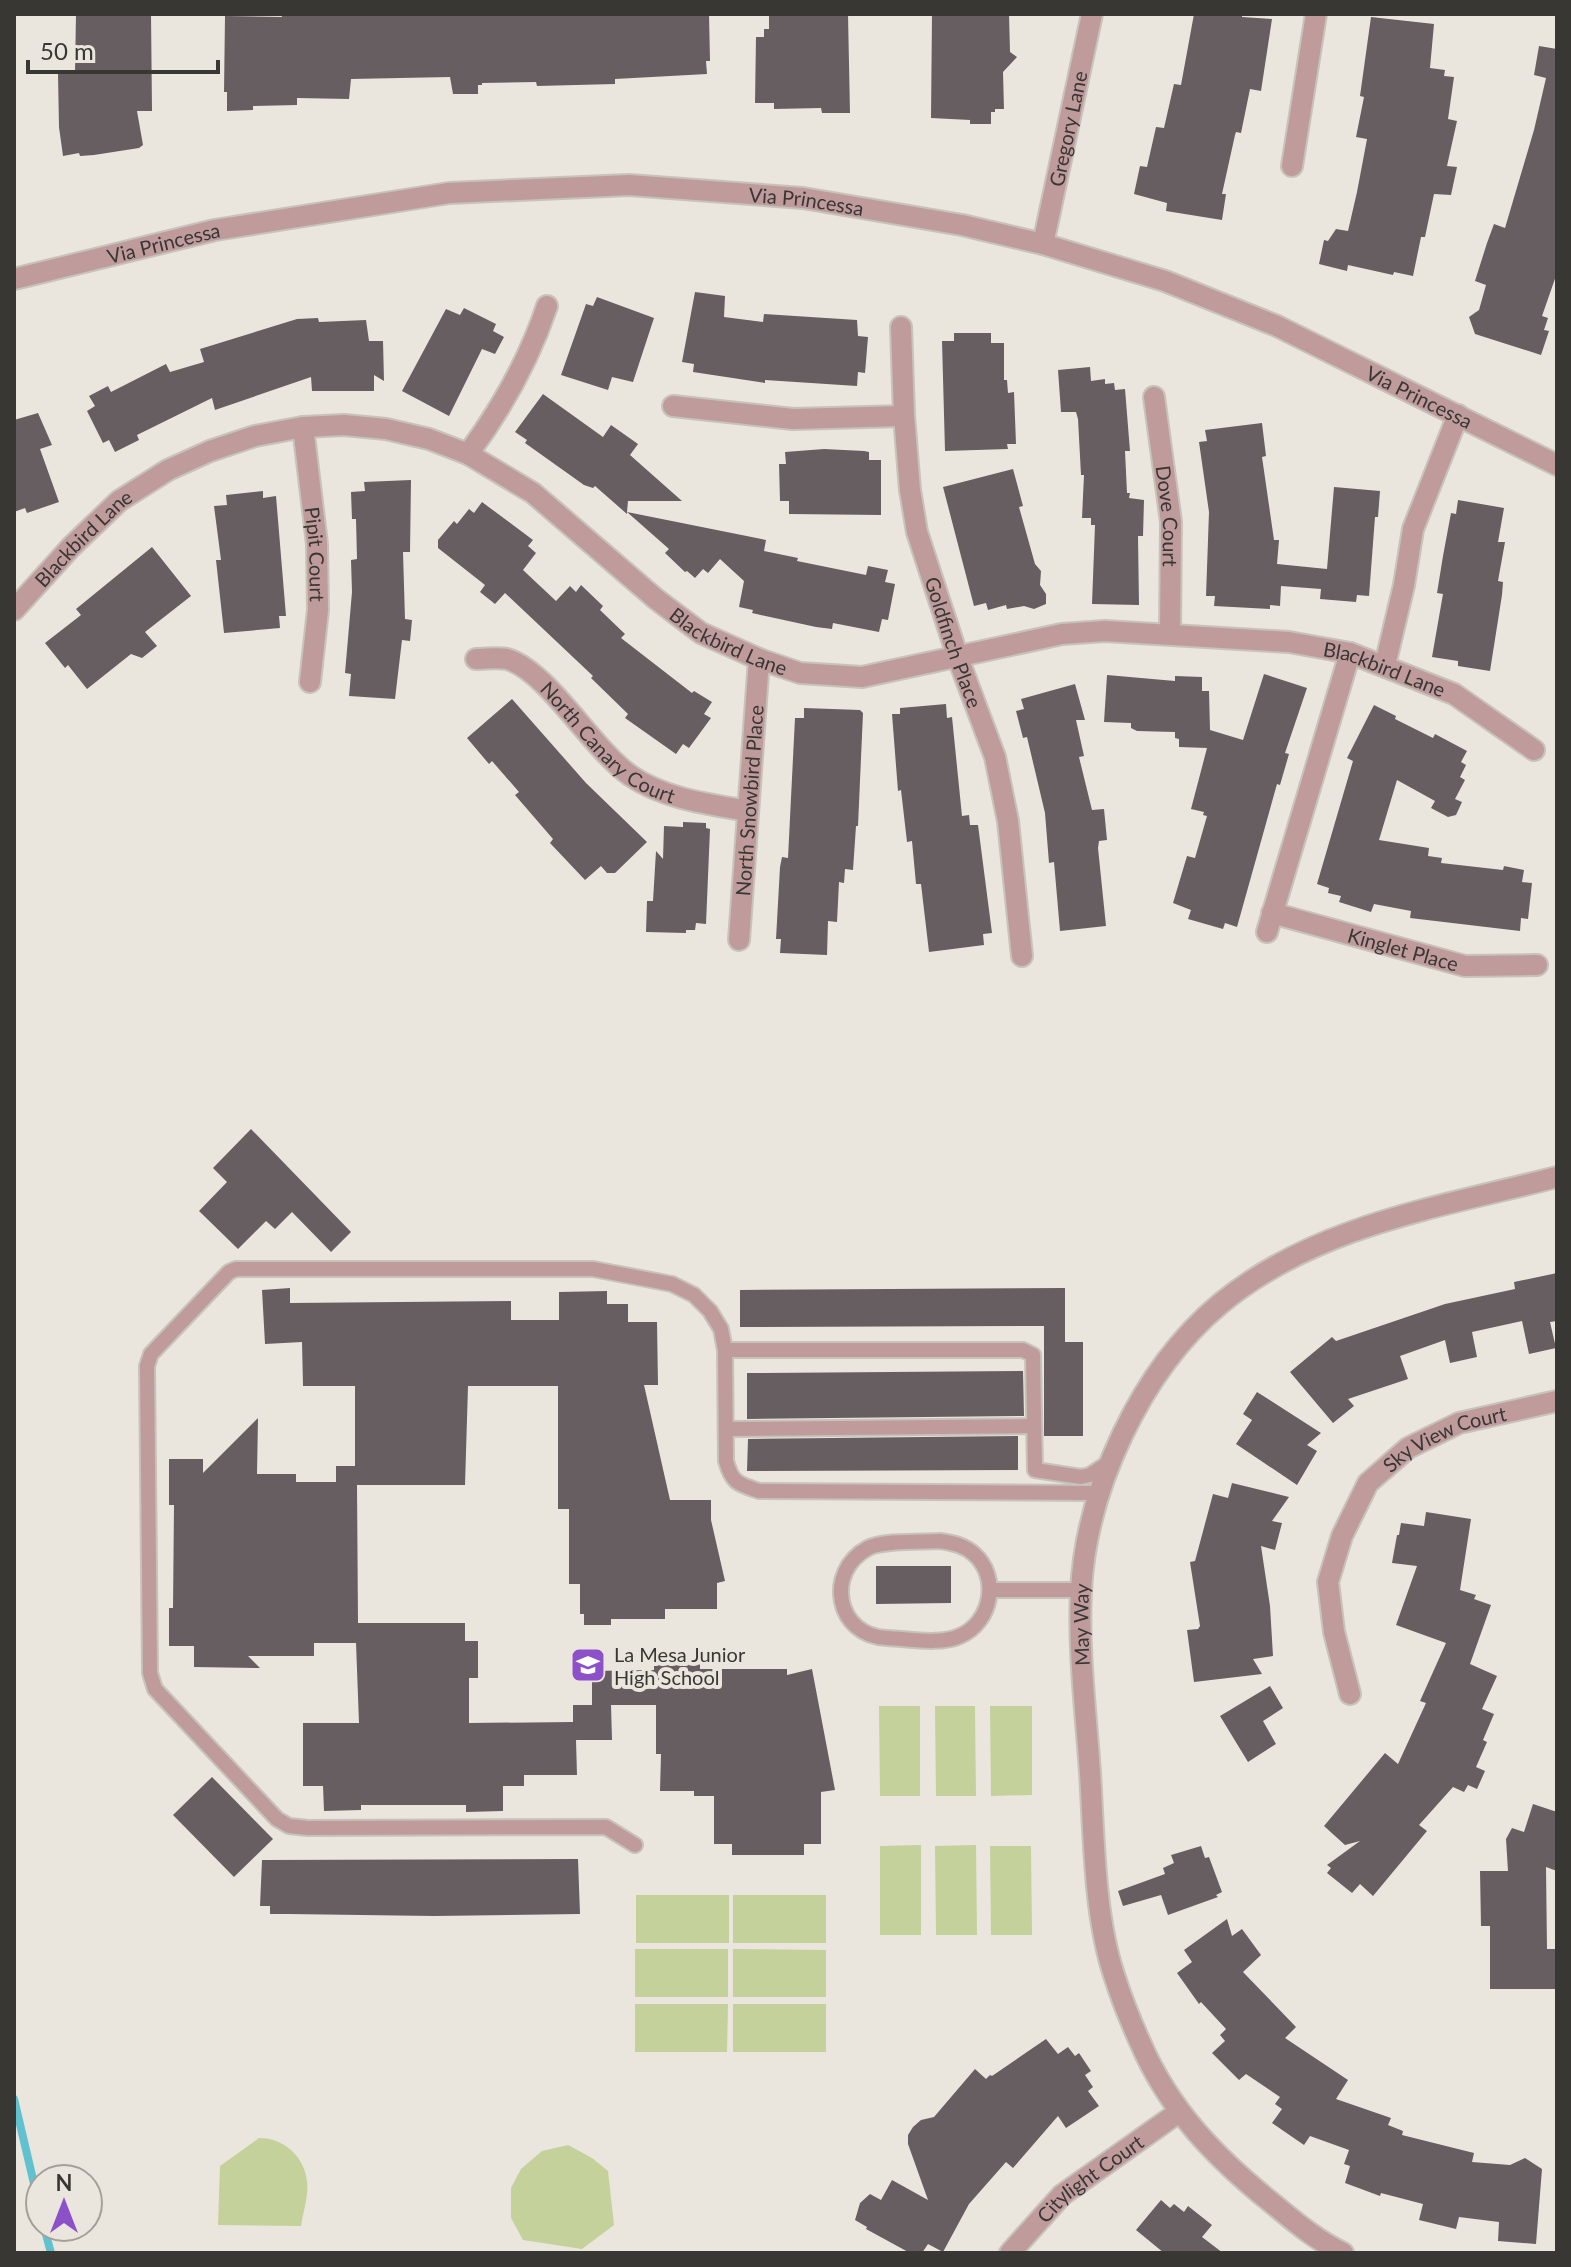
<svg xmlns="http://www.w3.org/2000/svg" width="1571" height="2267" viewBox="0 0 1571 2267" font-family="Lato,sans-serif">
  <rect width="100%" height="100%" fill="#ebe6dd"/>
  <g fill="#c4d19b">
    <path d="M879 1706H920V1796H880Z"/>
    <path d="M935 1706H975L976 1796H936Z"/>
    <path d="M990 1706H1032V1795L991 1796Z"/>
    <path d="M921 1845V1935H880V1846Z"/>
    <path d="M976 1845 977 1935H936L935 1846Z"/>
    <path d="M990 1846H1031L1032 1935H991Z"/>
    <rect x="636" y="1895" width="93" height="48"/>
    <rect x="733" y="1895" width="93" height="48"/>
    <rect x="635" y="1949" width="93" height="48"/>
    <path d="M733 1949 826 1950V1997H733Z"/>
    <path d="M635 2004H728L727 2052H635Z"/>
    <rect x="733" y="2004" width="93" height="48"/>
    <path d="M259 2138C284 2138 304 2156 307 2181 309 2195 303 2212 301 2226L218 2225 220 2166Z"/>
    <path d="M568 2145 592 2158 608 2171 614 2225 582 2249 523 2240 511 2218V2188L521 2169 542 2151Z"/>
  </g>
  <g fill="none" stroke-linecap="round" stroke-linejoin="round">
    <g stroke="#60c2cf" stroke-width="8">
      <path d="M14 2099 40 2209"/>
      <path d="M44 2227 51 2253"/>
    </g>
  </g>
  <g fill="#675e62">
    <path d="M76 14H151L152 111H137L143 145 139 148 94 155 80 156 79 153 63 156 59 127 58 74 75 72Z"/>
    <path d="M281 14H709L710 61H706L707 74 615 79V84L537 86 536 82 482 83V85H478V94H453L450 77 351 79 349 99 297 98V105L253 106V110L227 111V92H224L225 16 282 17Z"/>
    <path d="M769 14H848L850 113H822L821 108 774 109V103H755L756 37H764V29H769Z"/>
    <path d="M932 14H1009L1010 52 1017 57 1003 72 1004 109H995V112H991V124H970V120L931 118Z"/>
    <path d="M1194 14H1242V17L1272 19 1261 91 1250 89 1241 133 1236 132 1235 135 1222 194H1226L1222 220 1166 211 1167 203 1134 194 1140 166 1147 167 1156 127 1164 128 1174 84 1181 85Z"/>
    <path d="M1371 17 1434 24 1430 68 1445 70 1444 76 1454 77 1448 119 1457 121 1447 166 1457 167 1451 195 1434 194 1425 237H1421L1413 276 1394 272 1393 275 1348 265 1347 271 1319 264 1324 240 1328 241 1336 229 1348 231 1357 192 1367 139 1356 137 1364 97 1360 96Z"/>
    <path d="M1539 46 1557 49V273L1542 316 1548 318 1544 330 1549 331 1541 355 1475 334 1469 317 1479 310 1486 285 1475 281 1487 243 1494 224 1505 228 1534 130 1546 78 1534 75Z"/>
    <path d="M695 292 725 296 724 317 763 322 764 314 857 320 858 336 868 337 865 373 858 372 857 386 765 380V383L693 372 694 364 682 362Z"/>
    <path d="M597 297 654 318 633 382 612 377 608 390 561 375 586 304 593 306Z"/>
    <path d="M464 308 496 324 493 331 504 337 495 354 482 349 449 416 402 391 446 309 460 315Z"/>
    <path d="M318 318 319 322 366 320 369 341H383L384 381 374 375V391H312L311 377 215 410 212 398 137 435 139 440 115 452 109 440 103 443 87 411 95 406 89 396 108 386 111 392 166 364 170 372 204 362 200 349 297 319Z"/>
    <path d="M954 333H991V343H1004V380H1007L1008 393 1014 392 1016 444H1007L1008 449 945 451 942 341H954Z"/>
    <path d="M1090 367 1091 381 1105 379V384L1114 383 1115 390 1125 389 1130 451H1125L1127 493H1130L1129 498 1144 500 1143 536H1138L1139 605 1092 604 1095 525H1091V518H1082L1084 475H1081L1078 419 1076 412H1061L1058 370Z"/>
    <path d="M543 394 603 437 611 425 638 444 630 455 682 501H628L627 512 766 540 764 551 798 558 797 561 866 575 868 566 888 570 885 582 895 584 888 620 882 619 879 632 833 623 832 629 816 627 752 613 753 610 739 607 744 581 720 559 708 573 703 569 695 578 687 571 685 572 665 553 669 549 627 512V514L595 486 593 488 584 485 525 443 527 440 515 432Z"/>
    <path d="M38 413 52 445 40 449 59 502 27 513 25 508 14 512V420Z"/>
    <path d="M1262 423 1266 456 1262 457 1274 540H1279L1277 564 1327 569 1334 487 1380 491 1378 517H1375L1369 596 1357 595 1356 602 1320 599 1321 589 1281 586 1280 606 1270 605V609L1214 606 1215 596H1206L1209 512 1199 442 1207 441 1205 430Z"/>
    <path d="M824 449 864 451 869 452V460H881V515L789 514V501H780L779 464H786L785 452Z"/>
    <path d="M1013 469 1023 506 1019 507 1035 564 1041 571 1040 585 1046 594V604L1034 609 1024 606 1007 609 1006 605 988 610 986 603 974 606 943 487Z"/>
    <path d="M411 480 410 552H403L405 619 412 620 410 641 402 640 395 699 349 696 351 674 345 673 352 592 351 560 357 559 356 519H352L351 492 365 491 364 482Z"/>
    <path d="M263 491V498L276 496 286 616H279L280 628 224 633 216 560H221L214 506 227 505 226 495Z"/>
    <path d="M1458 500 1504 508 1498 542H1505L1498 581 1503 582 1502 595 1490 671 1458 666V661L1432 657 1443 594 1437 593 1443 556 1451 513 1456 514Z"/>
    <path d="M482 502 533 540 528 546 536 553 523 570 556 601 570 586 576 592 581 585 603 606 600 610 625 634 621 638 692 693 694 691 712 702 704 714 711 718 689 748 683 744 676 754 625 718 628 714 591 678 593 676 505 593 495 604 480 592 485 585 438 548V540L454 521 457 524 469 509 474 513Z"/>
    <path d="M152 547 191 596 145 632 157 646 142 658 131 654 87 689 68 665 65 668 45 643 81 615 76 609Z"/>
    <path d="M1264 674 1307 688 1285 753 1289 754 1280 785 1277 784 1237 927 1225 923 1223 929 1188 919 1191 910 1173 903 1187 856 1195 858 1207 816 1203 815 1204 812 1191 809 1207 748 1179 747V739L1175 738V732L1137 731 1131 728V723L1104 722 1107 675 1175 681V676L1202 677V691H1209L1210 730 1243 740Z"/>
    <path d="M1075 684 1085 720H1076L1084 756 1079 757 1092 810 1104 809 1107 840 1099 841 1098 848 1106 926 1060 931 1054 862 1049 863 1045 813 1027 737 1023 738 1016 711 1024 709 1021 699Z"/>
    <path d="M512 699 586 783 647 842 615 873H607L601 866 585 880 550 843 553 839 515 795 519 792 492 761 489 764 467 738Z"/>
    <path d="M946 704 947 718 952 717 962 816 969 815 970 825H978L992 933 983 934 984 945 929 952 921 884H916L912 841 907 842 901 790 898 791 892 714H900V708Z"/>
    <path d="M1374 705 1396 716 1395 719 1433 738 1435 734 1467 751 1461 762 1466 765 1460 777 1465 780 1455 799 1462 802 1456 815 1448 817 1431 808 1435 801 1397 780 1379 840 1429 848 1428 856 1442 858 1441 863 1503 870 1504 866 1524 870 1522 882 1532 883 1528 919 1521 918 1520 931 1410 918 1411 911 1374 904 1371 912 1339 902 1341 896 1328 893 1329 888 1317 884 1353 761 1347 758Z"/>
    <path d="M804 708 860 710 863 713 858 826H856L853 870 845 869 844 883 839 882 837 922 828 921 827 955 780 953 781 939H776L780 867 782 857 788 858 795 718H804Z"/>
    <path d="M683 822 706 823V828L710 829 706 924 696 923 695 930H686V933L646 932 647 901H653L656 851 663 859 664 826 683 827Z"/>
    <path d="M251 1129 351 1232 331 1252 292 1212 275 1229 266 1221 238 1249 199 1211 227 1182 213 1168Z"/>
    <path d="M1557 1273V1321L1550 1322 1556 1348 1529 1354 1522 1321 1472 1332 1477 1357 1450 1363 1445 1340 1400 1356 1408 1379 1348 1399 1354 1406 1333 1423 1290 1372 1332 1337 1336 1341 1445 1304 1515 1289 1514 1282Z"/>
    <path d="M290 1288V1303L511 1301V1320H559V1292L607 1291V1304H628V1322H657L658 1385H644L670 1500H711V1520L725 1581 717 1583V1609H665V1619H611V1625H584V1614H580V1584H569V1509H558V1386H468L465 1485H357L358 1623H465V1641H478V1678H469V1723L573 1722V1705H592V1671L654 1670V1660H700V1669H787V1675L812 1669 835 1790 821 1792V1844H804V1855H732V1844H714V1796H694V1791H660L661 1754H656V1705H611L612 1740H576L577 1775H524V1786H503V1811L466 1812V1805H361V1810L324 1811 323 1786H303V1723H359L356 1643H314V1656H248L260 1668 194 1667V1646H169V1608H173L174 1505H169V1459H203V1473L258 1418 257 1474H296V1482H336V1466H355V1386H303L302 1342 265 1344 262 1290Z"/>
    <path d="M1065 1288V1342H1083V1436H1044V1326L740 1327V1290Z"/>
    <path d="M1023 1371 1024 1416 747 1419V1373Z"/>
    <path d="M1257 1392 1321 1433 1307 1445 1317 1451 1297 1485 1236 1444 1252 1420 1243 1414Z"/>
    <path d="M1018 1436V1470L747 1471 748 1439 1024 1436Z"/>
    <path d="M1232 1483 1289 1497 1272 1521 1282 1523 1275 1550 1261 1546 1270 1606 1273 1656 1253 1659 1262 1674 1194 1682 1187 1630 1198 1629 1200 1626 1190 1562 1195 1561 1213 1494 1228 1498Z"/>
    <path d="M1426 1512 1471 1519 1460 1590 1476 1595 1474 1599 1491 1605 1470 1664 1497 1676 1482 1709 1494 1714 1483 1740 1487 1742 1476 1767 1485 1771 1477 1789 1468 1785 1464 1792 1453 1787 1419 1825 1427 1831 1373 1896 1360 1884 1352 1893 1327 1873 1331 1868 1327 1865 1360 1841 1345 1845 1324 1826 1385 1753 1398 1764 1426 1703 1420 1701 1446 1643 1396 1625 1417 1566 1392 1563 1397 1535H1399L1401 1523 1424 1526Z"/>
    <path d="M876 1566H951V1603L876 1604Z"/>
    <path d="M1270 1686 1283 1708 1263 1721 1276 1744 1248 1762 1220 1716Z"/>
    <path d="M212 1777 273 1839 234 1877 173 1815Z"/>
    <path d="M1533 1804 1557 1812V1871L1546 1867 1547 1949H1557V1989H1490V1926H1481L1480 1871H1508L1506 1839 1512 1828 1524 1832Z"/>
    <path d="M1201 1846 1205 1858 1209 1857 1222 1892 1216 1895 1218 1897 1168 1915 1161 1895 1123 1906 1118 1891 1165 1874 1163 1868 1174 1863 1171 1855Z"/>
    <path d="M578 1859 580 1914 434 1916 288 1914H270V1906H260L262 1860Z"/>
    <path d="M1227 1919 1232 1936 1242 1929 1261 1955 1243 1972 1296 2027 1285 2038 1348 2080 1336 2099 1391 2118 1388 2125 1403 2131 1402 2135 1474 2153 1472 2162 1510 2165 1525 2158 1542 2169 1536 2244 1498 2241 1499 2222 1459 2217 1456 2229 1419 2220 1423 2204 1381 2193 1380 2196 1345 2183 1350 2166 1344 2164 1349 2150 1310 2136 1304 2145 1272 2123 1282 2109 1275 2104 1280 2097 1246 2074 1239 2080 1212 2053 1225 2041 1220 2035 1226 2029 1201 2002 1199 2004 1177 1973 1192 1962 1184 1950Z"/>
    <path d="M1046 2039 1058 2054 1068 2047 1075 2056 1079 2053 1091 2071 1085 2075 1093 2087 1088 2091 1099 2106 1066 2128 1058 2116 1013 2168 1006 2162 969 2204 943 2252 928 2244 922 2253H910L866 2229 867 2227 855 2220 860 2203 870 2194 881 2200 892 2180 928 2200 908 2144V2135L913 2127 921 2120 934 2117 975 2069 986 2079 990 2075 992 2076Z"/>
    <path d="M1161 2200 1170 2208 1174 2204 1184 2212 1188 2206 1212 2225 1202 2237 1223 2253H1164L1136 2230Z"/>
  </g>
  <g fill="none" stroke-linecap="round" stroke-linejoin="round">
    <defs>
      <g id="service">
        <path d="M725 1350H1023L1033 1355 1035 1470 1081 1477 1090 1475 1111 1461"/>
        <path d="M726 1429 1033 1426"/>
        <path d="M940 1541C953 1543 964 1545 974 1554 1000 1577 992 1622 960 1636 940 1645 910 1639 887 1638 836 1636 824 1572 868 1548 882 1540 923 1542 940 1541Z"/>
        <path d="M990 1590H1081"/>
        <path d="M635 1845 606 1827 308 1828 289 1826 277 1819 155 1689 150 1673 147 1366 151 1354 229 1272 236 1269H593L672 1284 694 1295 710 1311 721 1329 725 1350 726 1461C732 1483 738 1484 759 1491L1099 1493"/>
      </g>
      <g id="minor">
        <path d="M1292 166 1316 14"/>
        <path id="s1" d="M1043 244 1092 14"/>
        <path id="s2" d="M901 327 904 416 910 490 917 532 958 658 995 757 1008 821 1022 956"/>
        <path id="s3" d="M1154 397 1171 522 1170 634"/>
        <path d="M673 406 793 419 904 416"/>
        <path id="s4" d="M303 427 317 544 318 610 310 682"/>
        <path d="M468 454C502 408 529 360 547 306"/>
        <path id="s5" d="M14 610 71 547 119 501 168 470 210 451 255 436 303 427 344 425 386 429 429 439 468 454 533 493 656 599 701 633 759 659 800 673 862 677 1062 634 1105 631 1289 642 1350 653 1454 694 1534 750"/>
        <path id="s6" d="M476 659C486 659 498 657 507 659 548 671 591 748 631 776 665 799 708 804 748 811"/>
        <path d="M1385 665 1404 585 1413 529 1458 415"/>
        <path id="s7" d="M1272 913 1465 966 1537 965"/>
        <path d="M1267 932 1350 653"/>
        <path id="s8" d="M739 940 759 659"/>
        <path id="s9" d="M1350 1694 1334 1632 1328 1582 1342 1536 1368 1483 1408 1448 1459 1423 1557 1401"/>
        <path id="s10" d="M1010 2253 1062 2195 1179 2112"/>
        <path id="s11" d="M1343 2253C1316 2240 1295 2222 1272 2203 1216 2158 1169 2110 1140 2042 1130 2020 1121 1997 1114 1975 1094 1915 1094 1836 1090 1773 1086 1713 1078 1651 1081 1591 1086 1489 1141 1370 1220 1304 1315 1225 1441 1207 1557 1177"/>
      </g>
      <g id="tertiary">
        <path id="s12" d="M14 279 215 230 449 193 629 185 803 198 962 225 1043 244 1165 281 1277 326 1557 465"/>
      </g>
    </defs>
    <use href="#service" stroke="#c7c3bb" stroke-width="18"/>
    <use href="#minor" stroke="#c7c3bb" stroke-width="24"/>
    <use href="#tertiary" stroke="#c7c3bb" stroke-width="24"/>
    <use href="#service" stroke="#bf9b9c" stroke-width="14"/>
    <use href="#minor" stroke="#bf9b9c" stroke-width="20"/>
    <use href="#tertiary" stroke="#bf9b9c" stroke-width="20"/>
  </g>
  <defs>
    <symbol id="school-square" viewBox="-11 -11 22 22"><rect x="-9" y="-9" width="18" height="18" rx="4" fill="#8c51c8" stroke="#ebe6dd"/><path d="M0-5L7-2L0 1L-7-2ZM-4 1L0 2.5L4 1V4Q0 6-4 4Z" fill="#fff"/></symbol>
  </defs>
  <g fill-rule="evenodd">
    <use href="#school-square" x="568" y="1645" width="40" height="40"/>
  </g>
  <g text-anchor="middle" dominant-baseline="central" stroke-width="8" stroke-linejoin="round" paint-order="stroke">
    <g font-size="20" fill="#393734" stroke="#ebe6dd">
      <text stroke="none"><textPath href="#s1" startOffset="118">Gregory Lane</textPath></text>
      <text stroke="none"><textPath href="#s12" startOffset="802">Via Princessa</textPath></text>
      <text stroke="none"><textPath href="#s12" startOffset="154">Via Princessa</textPath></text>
      <text stroke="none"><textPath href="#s12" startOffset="1450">Via Princessa</textPath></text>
      <text stroke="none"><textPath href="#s3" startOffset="120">Dove Court</textPath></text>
      <text stroke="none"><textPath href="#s5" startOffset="100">Blackbird Lane</textPath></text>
      <text stroke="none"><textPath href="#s4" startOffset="128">Pipit Court</textPath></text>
      <text stroke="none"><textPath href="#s5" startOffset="844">Blackbird Lane</textPath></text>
      <text stroke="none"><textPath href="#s2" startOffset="322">Goldfinch Place</textPath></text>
      <text stroke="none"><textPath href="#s5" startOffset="1516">Blackbird Lane</textPath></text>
      <text stroke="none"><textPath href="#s6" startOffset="164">North Canary Court</textPath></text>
      <text stroke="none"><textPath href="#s8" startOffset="140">North Snowbird Place</textPath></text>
      <text stroke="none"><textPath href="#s7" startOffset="136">Kinglet Place</textPath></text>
      <text stroke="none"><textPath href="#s9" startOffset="312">Sky View Court</textPath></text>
      <text stroke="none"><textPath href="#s11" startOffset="722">May Way</textPath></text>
      <text stroke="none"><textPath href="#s10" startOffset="110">Citylight Court</textPath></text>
    </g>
    <g font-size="20" fill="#393734" stroke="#ebe6dd" text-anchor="start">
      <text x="614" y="1654">La Mesa Junior<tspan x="614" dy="23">High School</tspan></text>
    </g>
  </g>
  <rect width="1571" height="2267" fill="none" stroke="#393734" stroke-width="32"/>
  <g transform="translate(64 2203)"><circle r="38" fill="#ebe6dd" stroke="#a4a099" stroke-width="2"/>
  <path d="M0-6L14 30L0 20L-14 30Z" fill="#8c51c8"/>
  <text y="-12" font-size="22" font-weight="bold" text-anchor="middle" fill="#393734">N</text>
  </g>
  <path d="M28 60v12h190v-12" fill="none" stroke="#393734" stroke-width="4"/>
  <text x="40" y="60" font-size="24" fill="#393734" stroke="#ebe6dd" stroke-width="6" paint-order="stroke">50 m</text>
</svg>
